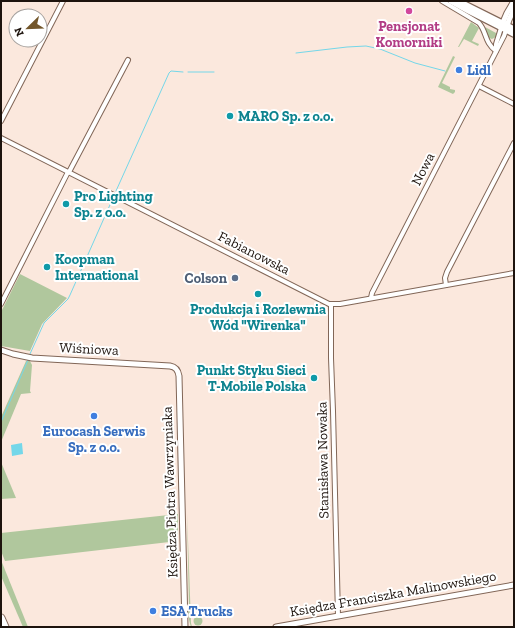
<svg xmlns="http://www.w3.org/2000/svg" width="515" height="628" viewBox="0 0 515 628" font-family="'Zilla Slab',serif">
  <rect width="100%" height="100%" fill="#fbe8dd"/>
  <g fill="#b0c79d">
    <path d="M471 22 479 28 472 41 479 44 478 46 464 39 459 47H458Z"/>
    <path d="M485 27 496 33 497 34 496 37 492 39 489 38Z"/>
    <path d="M453 56 455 57 442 83 450 87V89L455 90V92L453 94 438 87Z"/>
    <path d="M20 274 67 298 42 324 30 351 1 346V312Z"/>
    <path d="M26 361H30L32 365 30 391 31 393 21 394 1 442V417Z"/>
    <path d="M1 462 16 498 1 499Z"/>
    <path d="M187 513 191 623 192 627H191C189 620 187 613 189 606Z"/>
    <path d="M178 514V541L5 561 1 551V533Z"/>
    <path d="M1 560 28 627H23L1 576Z"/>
    <circle cx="198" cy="621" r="4.5"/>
  </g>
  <path fill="#74d7e9" d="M22 443 23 454 12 456 11 445Z"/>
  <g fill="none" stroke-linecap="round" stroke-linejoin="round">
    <g stroke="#74d7e9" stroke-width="1">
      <path d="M296 53 347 47 366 46 380 49 415 63 445 71"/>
      <path d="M188 72H214"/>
      <path d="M116 191 169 73 171 71 183 72"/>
      <path d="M30 354 44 323 68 299 70 295 113 198"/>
      <path d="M1 422 28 360"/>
    </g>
    <defs>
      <g id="minor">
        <path d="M442 1 479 23C487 32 484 42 496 51"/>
        <path d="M496 50V44L501 28"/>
        <path d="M479 86 514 104"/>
        <path d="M1 121 63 1"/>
        <path d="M1 138 329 304H340L514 273"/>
        <path d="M69 172 128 60"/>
        <path d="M446 285 445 278 447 272 514 143"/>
        <path d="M371 298 372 293 504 36 506 30"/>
        <path d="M1 304 68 172"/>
        <path d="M331 304V358L333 411 338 616"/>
      </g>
      <g id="tertiary">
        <path d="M501 27 507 13 514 1"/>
        <path d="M506 29 509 20 514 9"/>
        <path d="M1 350 13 354 32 358 170 366C176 367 178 370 179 376L185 627"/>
        <path d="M276 627 514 585"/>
      </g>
      <g id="secondary">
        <path d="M451 1 469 11 514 34"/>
        <path d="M458 1 514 29"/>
      </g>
      <path id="motorway" d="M1 618 5 627"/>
    </defs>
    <use href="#minor" stroke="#816657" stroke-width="6"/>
    <use href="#tertiary" stroke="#816657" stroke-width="7"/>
    <use href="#secondary" stroke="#816657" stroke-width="8"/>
    <use href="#motorway" stroke="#816657" stroke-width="9"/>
    <use href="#minor" stroke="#fff" stroke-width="4"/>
    <use href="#tertiary" stroke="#fff" stroke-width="5"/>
    <use href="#secondary" stroke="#fff" stroke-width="5.5"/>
    <use href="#motorway" stroke="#fff" stroke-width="7"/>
  </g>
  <circle fill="#d1479c" stroke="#fff" stroke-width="1.5" cx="409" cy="11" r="4"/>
  <g fill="#3f7fe0" stroke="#fff" stroke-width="1.5">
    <circle cx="459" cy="70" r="4"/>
    <circle cx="94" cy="416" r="4"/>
    <circle cx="153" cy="611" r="4"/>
  </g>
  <g fill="#0f9aa8" stroke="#fff" stroke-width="1.5">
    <circle cx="230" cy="116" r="4"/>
    <circle cx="66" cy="204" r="4"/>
    <circle cx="47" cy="267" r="4"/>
    <circle cx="258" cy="294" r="4"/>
    <circle cx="314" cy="378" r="4"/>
  </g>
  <circle fill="#5c6f8a" stroke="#fff" stroke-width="1.5" cx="235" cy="278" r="4"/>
  <g text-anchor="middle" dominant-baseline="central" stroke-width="4" stroke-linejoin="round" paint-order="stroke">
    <g font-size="14" font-weight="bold" fill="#b23c85" stroke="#fff">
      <text x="409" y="26">Pensjonat<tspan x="409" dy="16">Komorniki</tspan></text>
    </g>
    <g font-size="14" font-weight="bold" fill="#366cbe" stroke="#fff" text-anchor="start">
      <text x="467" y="70">Lidl</text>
      <text x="94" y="431" text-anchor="middle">Eurocash Serwis<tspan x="94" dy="16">Sp. z o.o.</tspan></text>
      <text x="161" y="611">ESA Trucks</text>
    </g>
    <g font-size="14" font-weight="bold" fill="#0d838f" stroke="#fff" text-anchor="start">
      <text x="238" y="116">MARO Sp. z o.o.</text>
      <text x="74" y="196">Pro Lighting<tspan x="74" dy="16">Sp. z o.o.</tspan></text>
      <text x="55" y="259">Koopman<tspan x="55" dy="16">International</tspan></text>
      <text x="258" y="309" text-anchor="middle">Produkcja i Rozlewnia<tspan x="258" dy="16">Wód "Wirenka"</tspan></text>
      <text x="306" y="370" text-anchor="end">Punkt Styku Sieci<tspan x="306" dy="16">T-Mobile Polska</tspan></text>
    </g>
    <g font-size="14" fill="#1d130d" stroke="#fff">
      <text transform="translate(423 169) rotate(-63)">Nowa</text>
      <text transform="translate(254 253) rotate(27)">Fabianowska</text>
      <text transform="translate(89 349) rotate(3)">Wiśniowa</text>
      <text transform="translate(323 460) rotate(-91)">Stanisława Nowaka</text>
      <text transform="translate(170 492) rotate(-92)">Księdza Piotra Wawrzyniaka</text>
      <text transform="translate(393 594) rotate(-10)">Księdza Franciszka Malinowskiego</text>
    </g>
    <g font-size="14" font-weight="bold" fill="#4e5e75" stroke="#fff" text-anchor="end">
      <text x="227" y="278">Colson</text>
    </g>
  </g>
  <rect width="515" height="628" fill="none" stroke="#1d130d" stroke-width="4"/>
  <g transform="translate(28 28) rotate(247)"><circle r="19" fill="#ffffff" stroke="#a5a19e"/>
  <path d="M0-3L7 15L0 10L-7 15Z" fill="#73562a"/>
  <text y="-6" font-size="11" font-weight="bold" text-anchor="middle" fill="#1d130d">N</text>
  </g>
</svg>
